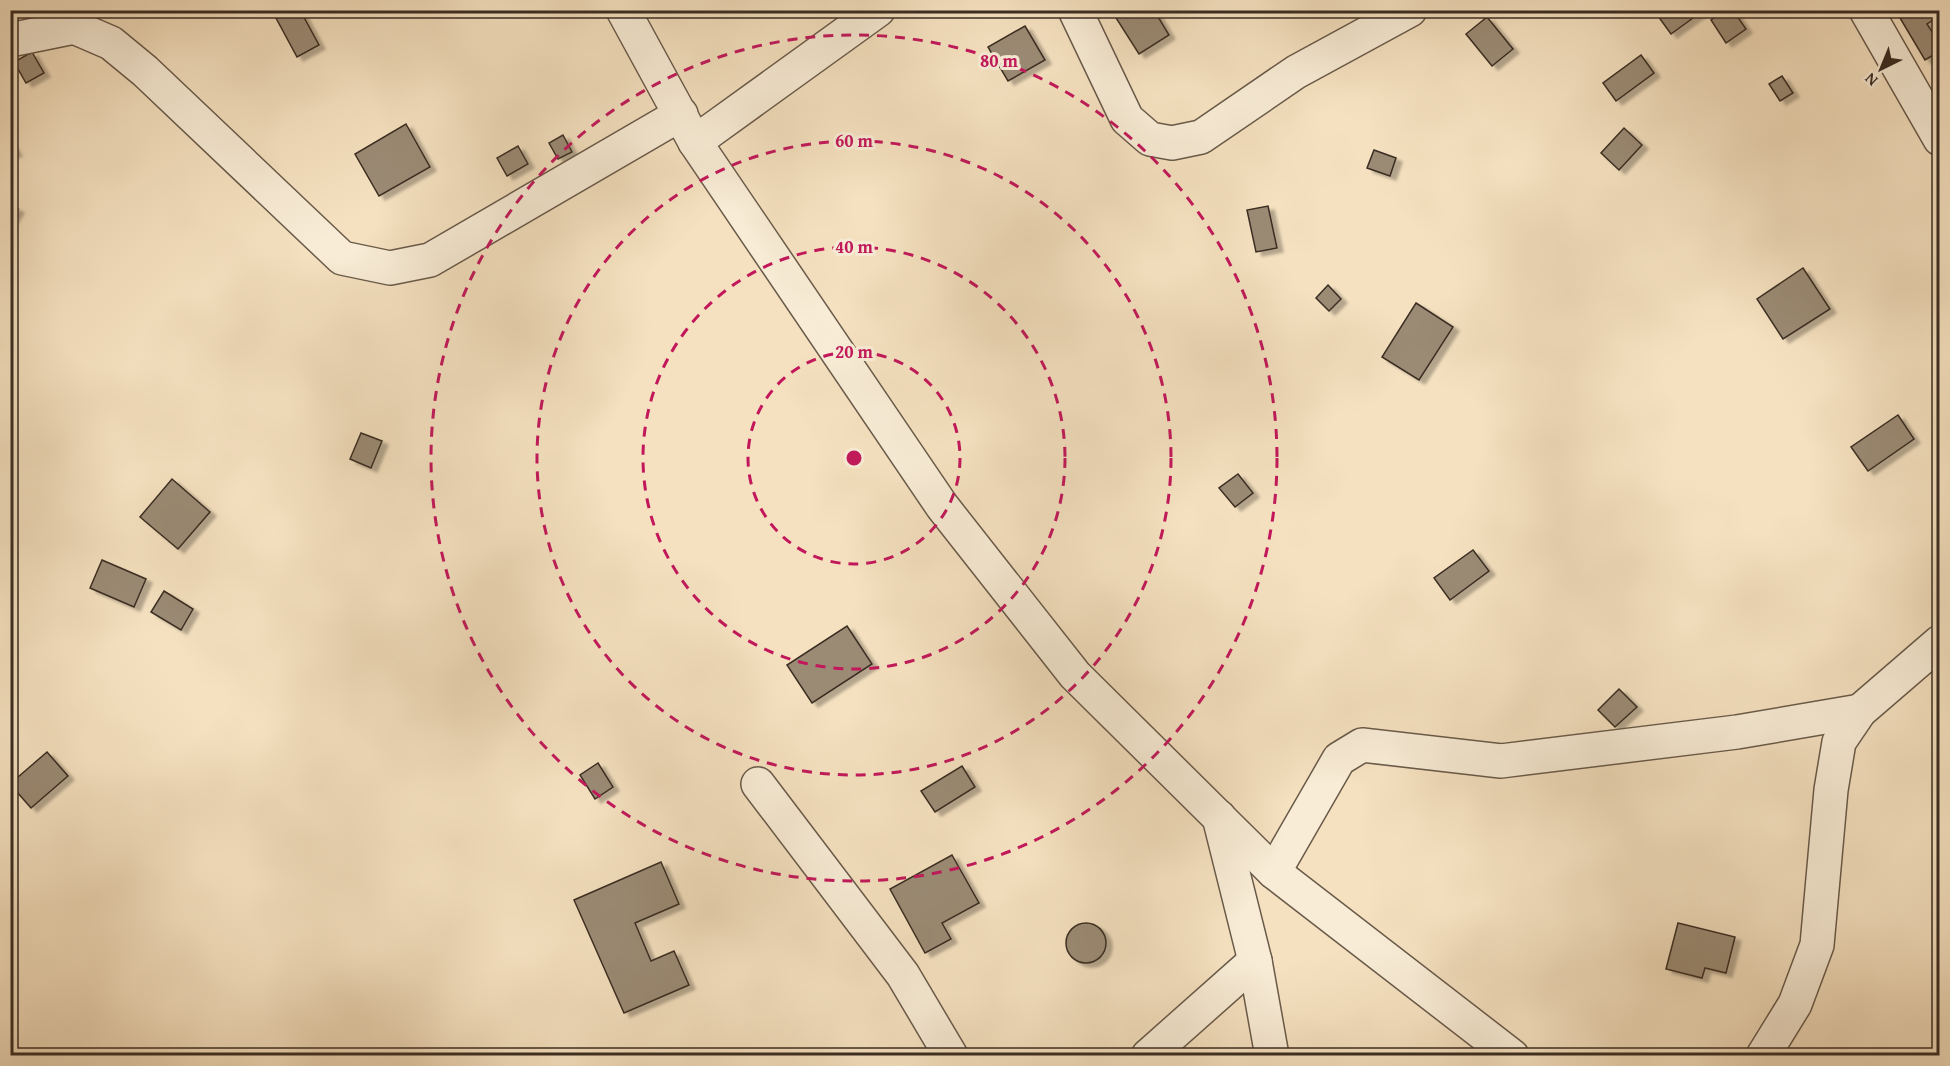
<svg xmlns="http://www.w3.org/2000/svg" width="1950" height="1066" viewBox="0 0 1950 1066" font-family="'Gentium Book Plus',serif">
  <defs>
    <filter id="shadow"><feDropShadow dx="6" dy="4" stdDeviation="1.5" flood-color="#0004"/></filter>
  </defs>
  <rect width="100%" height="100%" fill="#f5e1c0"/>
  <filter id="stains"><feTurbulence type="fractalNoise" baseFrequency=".00333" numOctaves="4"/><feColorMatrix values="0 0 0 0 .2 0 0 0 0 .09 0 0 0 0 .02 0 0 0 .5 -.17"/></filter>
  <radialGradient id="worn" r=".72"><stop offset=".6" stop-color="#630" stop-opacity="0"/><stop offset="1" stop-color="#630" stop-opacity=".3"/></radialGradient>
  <g fill="#9b8b75" stroke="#3a2d23" stroke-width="1.5" filter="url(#shadow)">
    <path d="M291 10H300L319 45 297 57 276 18Z"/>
    <path d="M1111 10H1154L1169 35 1139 54Z"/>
    <path d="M1665 10H1704L1671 34 1658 16Z"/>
    <path d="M1726 10H1733L1746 29 1726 43 1711 20Z"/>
    <path d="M1912 10H1927L1933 20 1927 24 1940 44V51L1925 60 1900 18Z"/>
    <path d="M1487 17 1513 49 1492 66 1466 34Z"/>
    <path d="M1025 26 1045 60 1008 81 988 47Z"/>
    <path d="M32 52 44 73 26 83 14 62Z"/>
    <path d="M1641 55 1654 73 1616 101 1603 83Z"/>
    <path d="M1782 76 1793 93 1780 101 1769 84Z"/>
    <path d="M406 124 430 167 379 196 355 154Z"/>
    <path d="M1624 128 1642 145 1619 170 1601 153Z"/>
    <path d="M563 135 572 152 558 159 549 143Z"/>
    <path d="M10 143 16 152 10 155Z"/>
    <path d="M518 146 528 164 507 176 497 158Z"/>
    <path d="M1374 150 1396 158 1390 176 1367 168Z"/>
    <path d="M10 205 18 209 10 222Z"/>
    <path d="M1268 206 1277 248 1256 252 1247 210Z"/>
    <path d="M1803 268 1830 309 1783 339 1757 299Z"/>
    <path d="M1328 285 1341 299 1329 311 1316 298Z"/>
    <path d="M1416 303 1453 327 1419 380 1382 357Z"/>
    <path d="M1898 415 1914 439 1868 471 1851 447Z"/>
    <path d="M361 433 382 441 371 468 350 459Z"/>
    <path d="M1238 474 1253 493 1235 507 1219 488Z"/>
    <path d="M172 479 210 512 178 549 140 517Z"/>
    <path d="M1473 550 1489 571 1450 600 1434 578Z"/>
    <path d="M102 560 146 579 134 607 90 588Z"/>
    <path d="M164 591 193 609 181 630 151 612Z"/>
    <path d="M847 626 872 664 812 703 787 665Z"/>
    <path d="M1619 689 1637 707 1615 727 1598 710Z"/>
    <path d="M47 752 68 776 31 808 10 784Z"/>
    <path d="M598 763 613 787 595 799 580 775Z"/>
    <path d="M962 766 975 787 935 812 921 791Z"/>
    <path d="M952 855 979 903 942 923 951 939 925 953 890 889Z"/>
    <path d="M661 862 679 904 635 923 651 961 674 951 689 985 624 1013 574 900Z"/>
    <path d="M1678 923 1735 937 1726 973 1705 968 1702 978 1666 969Z"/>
    <circle cx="1086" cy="943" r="20"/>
  </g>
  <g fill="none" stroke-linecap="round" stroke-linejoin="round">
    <defs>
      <g id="minor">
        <path d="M623 10 695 142 942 506 1075 675 1274 872 1512 1056"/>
        <path d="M1075 10 1127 119 1150 139 1172 143 1201 137 1296 72 1410 10"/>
        <path d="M1866 10 1940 139"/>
        <path d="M10 40 74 27 111 43 145 71 342 258 390 268 430 260 681 114"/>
        <path d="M695 142 878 10"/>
        <path d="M758 784 903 975 951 1056"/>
        <path d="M1219 817 1255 961 1272 1056"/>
        <path d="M1274 872 1339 759 1362 745 1501 761 1737 732 1860 711"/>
        <path d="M1148 1056 1255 961"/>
        <path d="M1763 1056 1795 1004 1817 945 1831 790 1839 742 1860 711 1940 642"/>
      </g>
    </defs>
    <use href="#minor" stroke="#695a4a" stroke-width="36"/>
    <use href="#minor" stroke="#f8ecd6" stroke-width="33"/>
  </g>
  <g fill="none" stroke="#c2185b" stroke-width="3" stroke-dasharray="10 8">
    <circle cx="854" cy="458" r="106"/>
    <circle cx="854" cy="458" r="211"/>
    <circle cx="854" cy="458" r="317"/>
    <circle cx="854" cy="458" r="423"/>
  </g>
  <circle cx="854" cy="458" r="9" fill="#c2185b" stroke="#f8ecd6" stroke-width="3"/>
  <g font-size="18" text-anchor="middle" font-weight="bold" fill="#c2185b" stroke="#f8ecd6" stroke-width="6" stroke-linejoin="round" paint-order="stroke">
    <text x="999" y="67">80 m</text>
    <text x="854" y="147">60 m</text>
    <text x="854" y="253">40 m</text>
    <text x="854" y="358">20 m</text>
  </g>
  <rect width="1950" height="1066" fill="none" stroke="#f5e1c0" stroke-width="36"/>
  <rect x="12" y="12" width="1926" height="1042" fill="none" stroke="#3a2d23" stroke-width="3"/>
  <rect x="18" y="18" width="1914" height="1030" fill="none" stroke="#3a2d23" stroke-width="1.5"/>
  <g transform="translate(1881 69) rotate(223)" stroke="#f8ecd6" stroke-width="4.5" paint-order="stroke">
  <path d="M0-4.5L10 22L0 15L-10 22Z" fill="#3a2d23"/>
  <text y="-9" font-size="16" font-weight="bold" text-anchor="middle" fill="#3a2d23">N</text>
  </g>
  <rect width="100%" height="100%" filter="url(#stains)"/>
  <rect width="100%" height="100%" fill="url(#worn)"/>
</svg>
